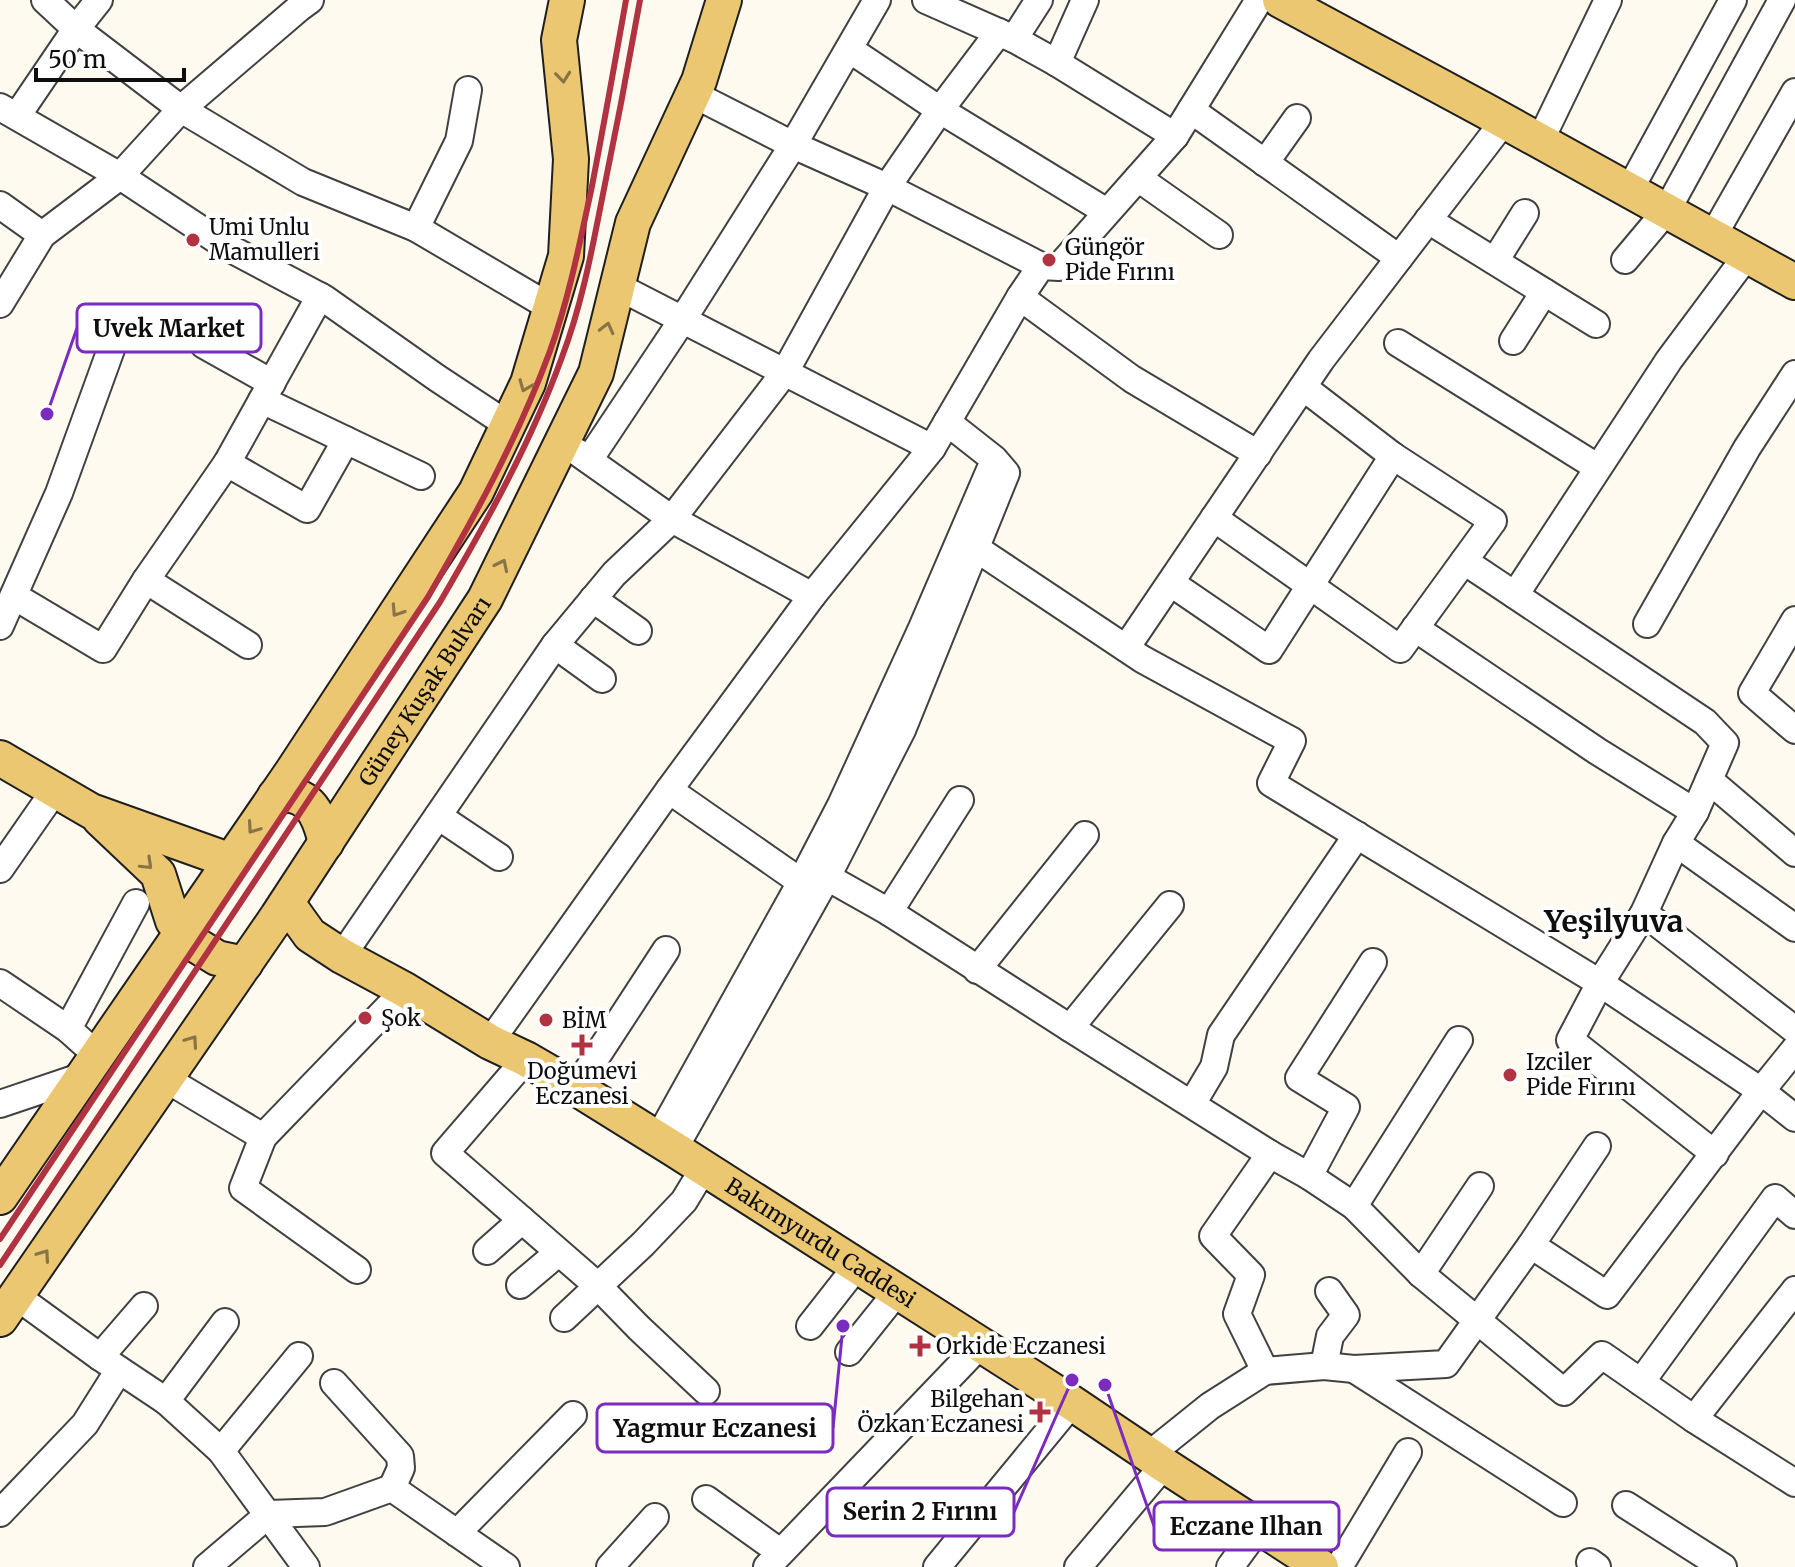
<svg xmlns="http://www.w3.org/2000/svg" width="1795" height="1567" viewBox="0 0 1795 1567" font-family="Merriweather,serif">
  <rect width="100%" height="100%" fill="#fefaf0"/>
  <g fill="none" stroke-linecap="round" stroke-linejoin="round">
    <defs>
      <g id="minor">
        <path d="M45 0 76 29 181 109 303 182 416 228 550 307"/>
        <path d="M926 0 1014 39 1057 63 1175 136"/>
        <path d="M1014 39 1039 0"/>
        <path d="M849 49 940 110 1107 212"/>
        <path d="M1057 63 1085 0"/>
        <path d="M693 94 793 145 887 187 1041 266"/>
        <path d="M0 107 120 176 229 248 325 299 437 378 508 425"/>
        <path d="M1191 110 1399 258"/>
        <path d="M17 116 76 29 99 0"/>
        <path d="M1540 141 1608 0"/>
        <path d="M1265 163 1297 118"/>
        <path d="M1138 178 1219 235"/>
        <path d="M1630 189 1733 0"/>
        <path d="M0 205 42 235"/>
        <path d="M1428 220 1596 324"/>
        <path d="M416 228 459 141 468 90"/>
        <path d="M1713 236 1795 92"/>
        <path d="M1625 260 1667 210 1782 0"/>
        <path d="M1495 261 1525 213"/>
        <path d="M617 286 932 448"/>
        <path d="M1020 297 1132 379 1258 454"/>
        <path d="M0 304 42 235 120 176 181 109 299 8 310 0"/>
        <path d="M1513 341 1544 292"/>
        <path d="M1398 343 1597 467"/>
        <path d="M204 345 272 383"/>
        <path d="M262 400 421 476"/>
        <path d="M577 452 672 519 812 596"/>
        <path d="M589 460 683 319 793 145 877 0"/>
        <path d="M227 463 307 509 346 440"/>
        <path d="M1214 518 1400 649 1493 521 1393 456"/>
        <path d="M977 549 1142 659 1292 741 1271 783 1600 983 1761 1091 1795 1118"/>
        <path d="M1464 561 1705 722 1725 743 1695 812 1676 843 1644 913 1600 983 1570 1040 1715 1154"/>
        <path d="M146 580 248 645"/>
        <path d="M1171 583 1269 650 1393 456 1303 387"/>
        <path d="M1515 595 1669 360 1748 254"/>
        <path d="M14 596 103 649 146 580 227 463 320 296"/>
        <path d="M593 599 638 631"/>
        <path d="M1795 620 1752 693 1795 730"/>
        <path d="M1647 624 1747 448 1795 374"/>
        <path d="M0 626 59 493 114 341"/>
        <path d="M1415 628 1597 751 1695 812"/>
        <path d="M555 645 602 679"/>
        <path d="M1126 648 1321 360 1504 121"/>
        <path d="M1709 780 1795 853"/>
        <path d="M669 790 801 882"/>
        <path d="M438 816 499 857"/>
        <path d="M1676 843 1795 928"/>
        <path d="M0 869 55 790"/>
        <path d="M827 877 889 912 1070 1028 1270 1154 1309 1176 1354 1206 1421 1274 1564 1392 1602 1355 1694 1419 1795 1483"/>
        <path d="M889 912 960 800"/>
        <path d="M1644 913 1795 1030"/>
        <path d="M342 956 555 645 614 574 672 519 785 372 887 187 940 110 999 32"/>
        <path d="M977 970 1085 835"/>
        <path d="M0 983 68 1029 97 1055"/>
        <path d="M1070 1028 1170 905"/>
        <path d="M68 1029 136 903"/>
        <path d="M490 1042 669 790 812 596 932 448 1020 297 1041 266 1059 267 1175 136 1259 0"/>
        <path d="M526 1059 445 1153 599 1287 639 1328 706 1391"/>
        <path d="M166 1079 263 1137"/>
        <path d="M576 1088 666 950"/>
        <path d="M0 1104 83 1076"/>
        <path d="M1192 1104 1214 1067 1221 1035 1357 835"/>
        <path d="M658 1139 801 882 841 805 922 628 990 470"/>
        <path d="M674 1149 827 877 902 730 1006 473 994 459 947 422"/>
        <path d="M1309 1176 1346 1107 1299 1078 1373 962"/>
        <path d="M1354 1206 1459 1040"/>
        <path d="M1531 1245 1607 1295 1761 1091 1795 1049"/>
        <path d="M487 1251 522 1220"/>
        <path d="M357 1270 243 1188 263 1137 405 990"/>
        <path d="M1421 1274 1480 1186"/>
        <path d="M520 1285 558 1253"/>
        <path d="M16 1296 100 1357 166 1401 221 1451 306 1567"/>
        <path d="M564 1318 643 1244 684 1201 704 1168"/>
        <path d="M810 1326 857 1266"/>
        <path d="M849 1352 897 1292"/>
        <path d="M100 1357 144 1306"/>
        <path d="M1324 1366 1330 1336 1346 1315 1329 1291"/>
        <path d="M1354 1369 1563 1503"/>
        <path d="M1265 1371 1237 1314 1251 1275 1213 1236 1270 1154"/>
        <path d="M1641 1382 1775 1198 1795 1215"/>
        <path d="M334 1383 400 1456 401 1468 392 1488"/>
        <path d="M166 1401 225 1322"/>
        <path d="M1694 1419 1795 1290"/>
        <path d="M221 1451 299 1356"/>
        <path d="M1149 1455 1210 1406 1265 1371 1324 1366 1354 1369 1446 1364 1531 1245 1597 1146"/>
        <path d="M706 1499 780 1552"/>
        <path d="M1626 1505 1723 1567"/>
        <path d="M0 1513 85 1424 119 1370"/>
        <path d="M457 1533 573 1415"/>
        <path d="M1590 1562 1597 1567"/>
        <path d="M207 1567 269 1514 325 1512 392 1488 506 1567"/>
        <path d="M610 1567 655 1517"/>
        <path d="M767 1567 981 1344"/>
        <path d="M937 1567 1072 1403"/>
        <path d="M1078 1567 1164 1465"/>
        <path d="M1230 1567 1260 1526"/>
        <path d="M1339 1567 1408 1452"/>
      </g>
      <g id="major">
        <path d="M1280 0 1484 110 1795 282"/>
        <path d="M0 758 91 811 231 861"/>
        <path d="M275 796C281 796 290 794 295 796 315 801 322 826 326 843"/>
        <path d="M100 819 158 874 173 921 188 940 217 958 245 964"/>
        <path id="s1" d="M287 903 310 935 342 956 405 990 490 1042 526 1059 576 1088 674 1149 1072 1403 1164 1465 1321 1567"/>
        <path d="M0 1197 292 772 476 492 528 383 566 256 571 159 559 40 567 0"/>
        <path id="s2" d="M0 1319 277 917 485 599 596 373 633 223 699 81 724 0"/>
      </g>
    </defs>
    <use href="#minor" stroke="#414141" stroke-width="30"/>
    <use href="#major" stroke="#1f1f1f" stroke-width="38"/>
    <use href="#minor" stroke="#fff" stroke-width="26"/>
    <use href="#major" stroke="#ecc772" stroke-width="34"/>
    <g stroke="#b13240" stroke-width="6">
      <path d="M0 1239 428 597C474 518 518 438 550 351 569 298 580 242 592 186 604 124 615 62 626 0"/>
      <path d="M0 1265 440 602C486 523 531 443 562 357 581 307 591 255 601 204 615 136 628 68 640 0"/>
    </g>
  </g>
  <defs><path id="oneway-chevron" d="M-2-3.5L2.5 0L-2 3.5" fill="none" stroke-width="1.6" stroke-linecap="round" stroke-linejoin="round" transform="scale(2)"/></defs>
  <g stroke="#887445">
    <use href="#oneway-chevron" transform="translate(563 77) rotate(84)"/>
    <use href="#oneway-chevron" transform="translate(607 328) rotate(-76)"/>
    <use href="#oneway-chevron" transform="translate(525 386) rotate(112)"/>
    <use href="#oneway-chevron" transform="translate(502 565) rotate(-64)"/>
    <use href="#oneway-chevron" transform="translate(397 611) rotate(123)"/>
    <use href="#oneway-chevron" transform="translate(253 828) rotate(125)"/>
    <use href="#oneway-chevron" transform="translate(147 864) rotate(44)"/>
    <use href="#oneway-chevron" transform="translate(192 1041) rotate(-55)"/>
    <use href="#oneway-chevron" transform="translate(44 1255) rotate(-55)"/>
  </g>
  <g fill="#b13240" stroke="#fff" stroke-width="3">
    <circle cx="193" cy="240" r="8"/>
    <circle cx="1049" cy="260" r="8"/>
    <circle cx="365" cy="1018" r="8"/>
    <circle cx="546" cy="1020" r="8"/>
    <path d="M578 1033h8v8h8v8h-8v8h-8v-8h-8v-8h8z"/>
    <circle cx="1510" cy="1075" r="8"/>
    <path d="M916 1334h8v8h8v8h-8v8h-8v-8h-8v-8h8z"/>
    <path d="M1036 1400h8v8h8v8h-8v8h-8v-8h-8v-8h8z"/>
  </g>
  <g text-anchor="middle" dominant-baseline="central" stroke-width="8" stroke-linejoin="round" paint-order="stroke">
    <g font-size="22" fill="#0e0e0e" stroke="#fff" text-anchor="start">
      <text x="209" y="227">Umi Unlu<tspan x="209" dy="25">Mamulleri</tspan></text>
      <text x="1065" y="247">Güngör<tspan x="1065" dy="25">Pide Fırını</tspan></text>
      <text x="381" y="1018">Şok</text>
      <text x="562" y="1020">BİM</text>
      <text x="1526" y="1062">Izciler<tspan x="1526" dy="25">Pide Fırını</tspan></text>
      <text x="582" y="1071" text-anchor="middle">Doğumevi<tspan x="582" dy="25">Eczanesi</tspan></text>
      <text x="936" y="1346">Orkide Eczanesi</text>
      <text x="1024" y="1399" text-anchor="end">Bilgehan<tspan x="1024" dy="25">Özkan Eczanesi</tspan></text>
    </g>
    <g font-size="22" fill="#0e0e0e" stroke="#fff">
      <text stroke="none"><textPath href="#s2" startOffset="758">Güney Kuşak Bulvarı</textPath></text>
      <text stroke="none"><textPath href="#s1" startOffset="636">Bakımyurdu Caddesi</textPath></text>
    </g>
    <g font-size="30" font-weight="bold" fill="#0e0e0e" stroke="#fff">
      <text x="1614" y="921">Yeşilyuva</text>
    </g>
  </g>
  <path fill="none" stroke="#7b2cbf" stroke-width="3" d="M47 414L77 328M843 1326L833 1428M1072 1380L1014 1512M1105 1385L1154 1526"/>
  <g fill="#7b2cbf" stroke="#fff" stroke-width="3">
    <circle cx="47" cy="414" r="8"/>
    <circle cx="843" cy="1326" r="8"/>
    <circle cx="1072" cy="1380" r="8"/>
    <circle cx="1105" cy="1385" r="8"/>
  </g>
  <g fill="#fff" stroke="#7b2cbf" stroke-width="3">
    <rect x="77" y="304" width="184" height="48" rx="8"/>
    <rect x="597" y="1404" width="236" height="48" rx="8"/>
    <rect x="827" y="1488" width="187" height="48" rx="8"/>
    <rect x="1154" y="1502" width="185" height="48" rx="8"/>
  </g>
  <g font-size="24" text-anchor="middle" font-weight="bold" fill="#0e0e0e">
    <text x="169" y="337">Uvek Market</text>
    <text x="715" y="1437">Yagmur Eczanesi</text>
    <text x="920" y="1520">Serin 2 Fırını</text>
    <text x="1246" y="1535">Eczane Ilhan</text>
  </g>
  <path d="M36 68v12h148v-12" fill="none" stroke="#0e0e0e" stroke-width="4"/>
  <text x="48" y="68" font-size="24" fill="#0e0e0e" stroke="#ffffff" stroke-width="6" paint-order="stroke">50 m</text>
</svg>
